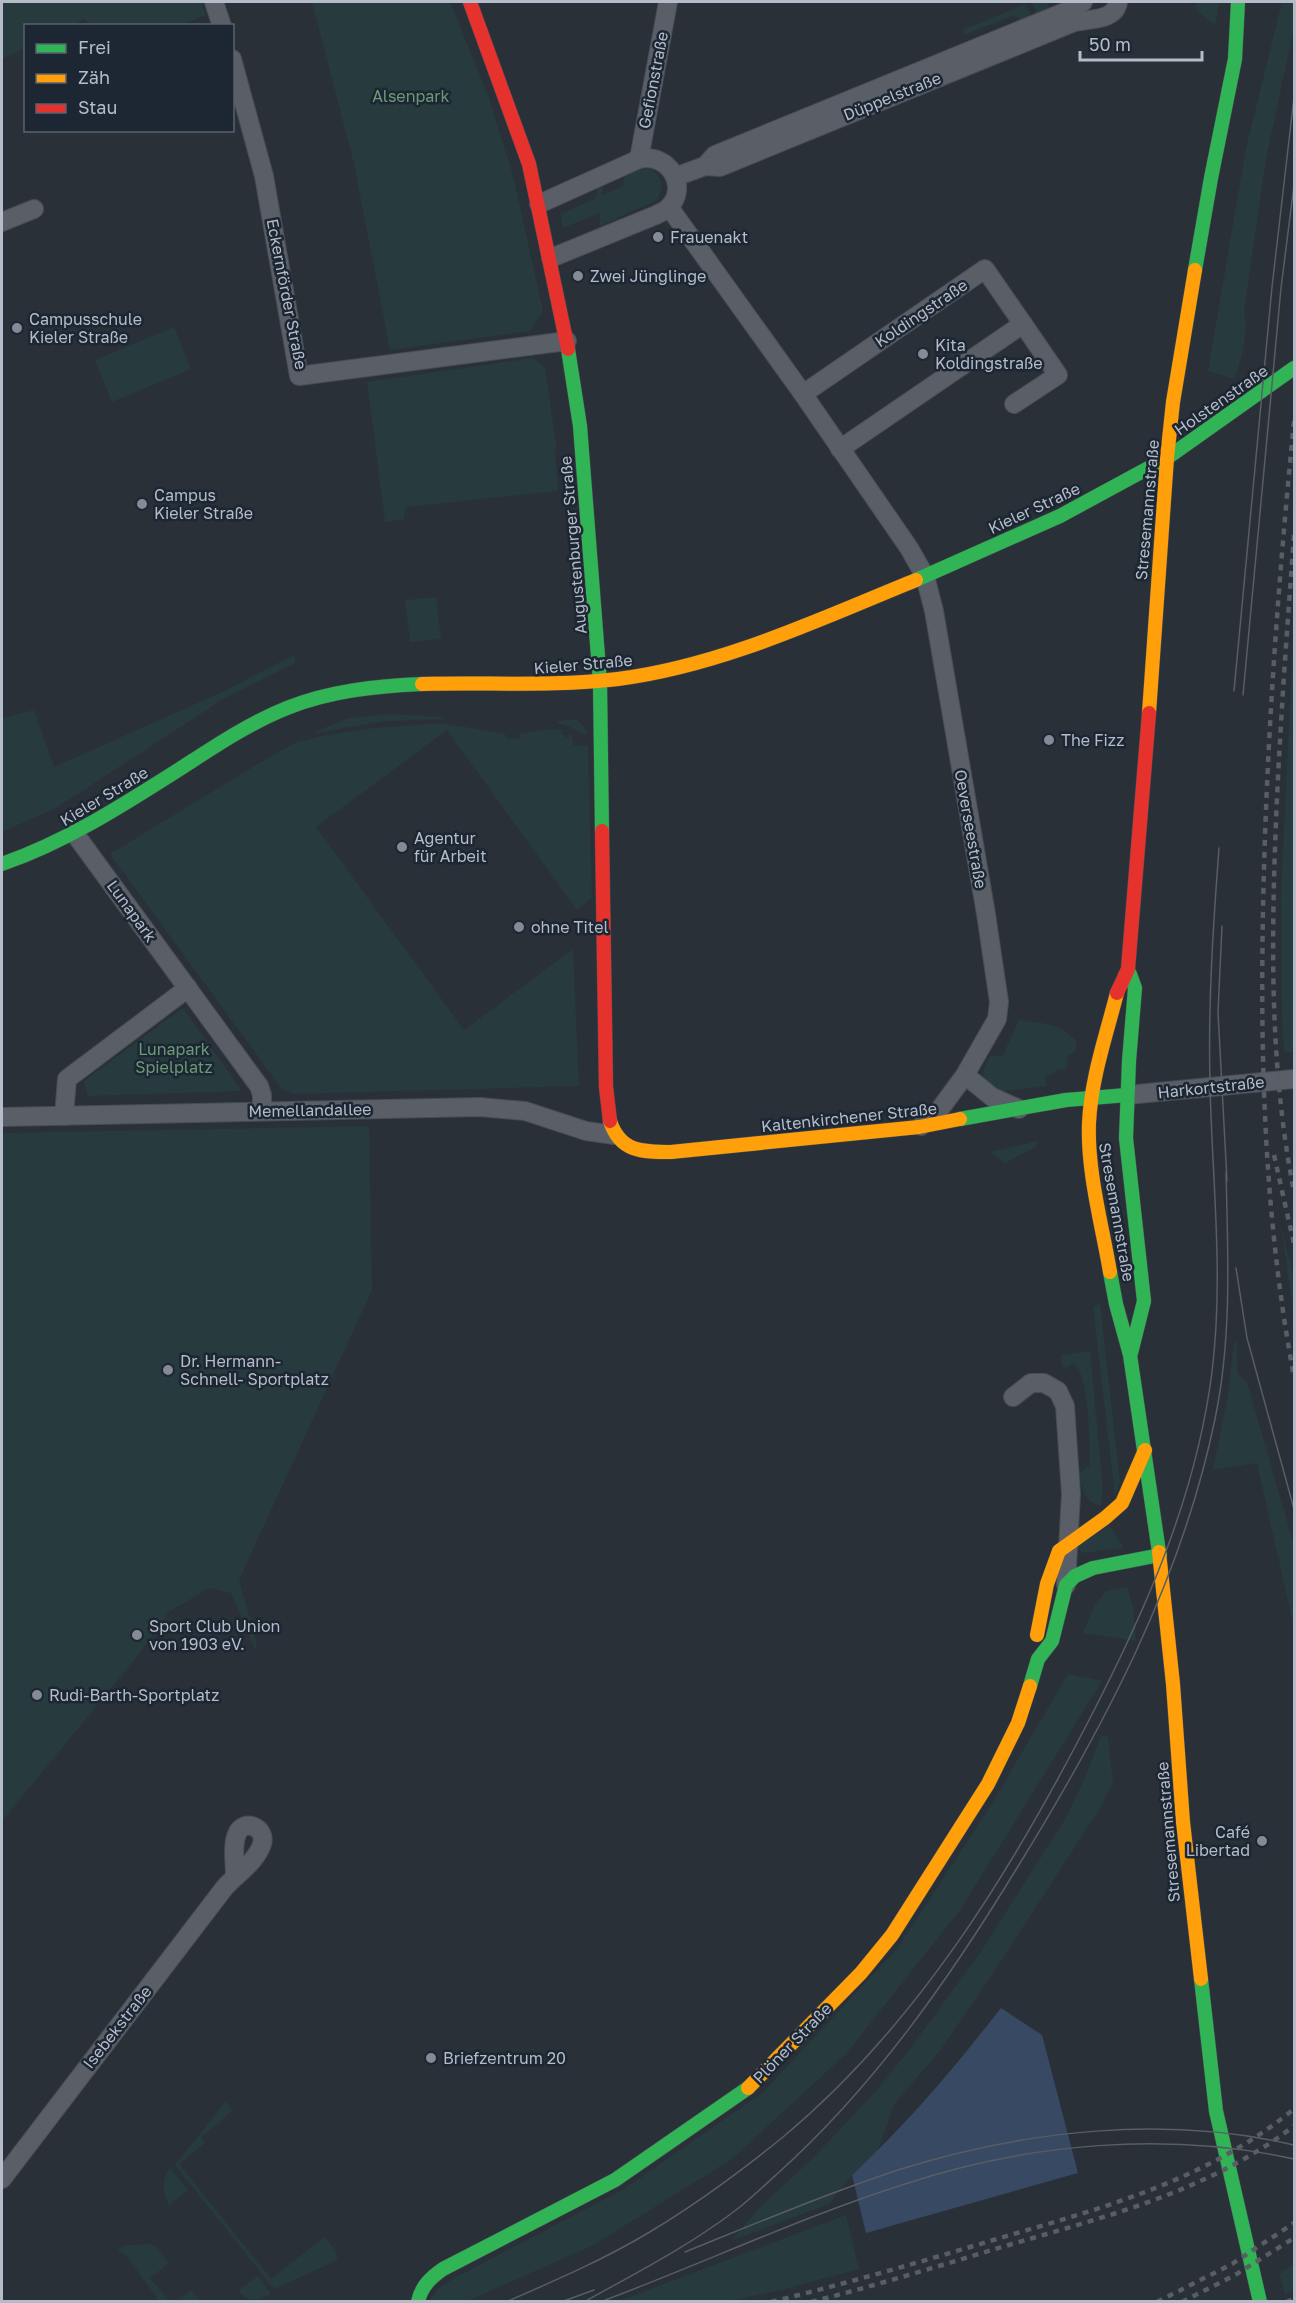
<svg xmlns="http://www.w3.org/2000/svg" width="1296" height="2303" viewBox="0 0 1296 2303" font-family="'Golos Text',sans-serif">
  <rect width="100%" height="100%" fill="#2a3038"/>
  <g fill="#273a3e">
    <path d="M2 2H201L206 15 181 25H88L85 19 72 25 26 26 25 48 2 59Z"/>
    <path d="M312 2H450L488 95 513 175 543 311 530 331 390 350 354 164Z"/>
    <path d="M1035 2H1048L1050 13 1038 18 1032 3Z"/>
    <path d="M1197 2H1219L1215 26 1195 8Z"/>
    <path d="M1282 2H1294V28L1266 159 1244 312C1249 335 1241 357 1235 379L1208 371 1246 148Z"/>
    <path d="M1026 4 1032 20 1025 22 1015 15 964 35 962 30Z"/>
    <path d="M647 167C662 174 665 187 657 200L600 226V213L563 228 561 214 596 198 598 185 603 183 602 195 623 186 625 174Z"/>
    <path d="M174 327 191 369 112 402 95 360Z"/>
    <path d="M533 358 545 368 557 450H555L558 491 406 507 404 519 385 522 367 382Z"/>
    <path d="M436 597 441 639 410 642 405 600Z"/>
    <path d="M1294 617V1052H1284L1282 1015 1281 896Z"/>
    <path d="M294 655 295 663 225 698 56 808 2 832V718L34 710 54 767 222 692Z"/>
    <path d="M389 714 443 717V719L386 721 310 734 348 718Z"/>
    <path d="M577 719 584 727 588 735C577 734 573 725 558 724V721Z"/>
    <path d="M442 723 505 734 506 738 519 739 520 734 547 729 563 730 561 733 567 738 571 734 574 746 588 745 592 898 577 910 447 730 316 827 464 1030 573 949 579 1086 293 1094 281 1088 110 854 266 759 297 742 327 735 374 728Z"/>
    <path d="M183 1008 242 1091 88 1096 84 1081Z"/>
    <path d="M1019 1020C1041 1023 1061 1023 1076 1041V1050L1067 1056 1068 1065 1065 1069 1057 1070 1053 1074 1045 1077 1047 1086 995 1092C980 1078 980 1073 991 1055L1002 1057Z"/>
    <path d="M369 1126 372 1290 239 1580 257 1644 255 1650 231 1593 209 1588 169 1612 136 1658 2 1821V1133Z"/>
    <path d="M1037 1141 1036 1147 1005 1163 990 1152Z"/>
    <path d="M1281 1226 1294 1279V1316Z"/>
    <path d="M1100 1304 1120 1481 1115 1496 1093 1306Z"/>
    <path d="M1234 1342 1237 1343V1373L1247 1382 1294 1545V1628L1257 1463 1213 1470 1228 1394Z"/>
    <path d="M1090 1351 1103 1488 1101 1506C1083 1501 1082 1489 1079 1473L1090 1465C1089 1442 1090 1378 1074 1363L1066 1368 1062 1365 1061 1355Z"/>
    <path d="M1109 1525 1124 1548 1082 1553 1077 1547Z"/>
    <path d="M1127 1587 1133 1607 1136 1641 1083 1633 1094 1606 1106 1591Z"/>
    <path d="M1068 1674 1102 1681 960 1910 846 2054 732 2159 592 2246 467 2301 429 2302 437 2289 456 2277 624 2189 762 2093 897 1949 991 1805Z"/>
    <path d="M1101 1736 1108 1737 1113 1783 1100 1808 994 1972 939 2052 895 2103 877 2152 852 2175 829 2204 731 2241 758 2209 813 2158 874 2093 906 2054 978 1956 1065 1819 1084 1780Z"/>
    <path d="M226 2101 233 2110 201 2138 205 2143 179 2164 271 2279 325 2237 335 2250 338 2260 274 2289 175 2165Z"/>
    <path d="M170 2168 188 2190 169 2205C162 2192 161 2180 170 2168Z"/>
    <path d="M846 2215 859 2269 781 2290 729 2301H619Z"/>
    <path d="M151 2244 157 2248 169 2263 150 2278 169 2301H159L125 2254 117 2250 125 2245Z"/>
    <path d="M1294 2264V2291L1285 2294 1279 2274Z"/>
    <path d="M258 2276 271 2294C258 2301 249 2303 238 2291Z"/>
    <path d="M191 2290 200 2301H176Z"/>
  </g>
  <path fill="#384963" d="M1001 2008 1042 2035 1078 2173 866 2233 852 2175C908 2123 954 2068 1001 2008Z"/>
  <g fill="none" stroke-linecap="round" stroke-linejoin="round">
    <defs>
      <g id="street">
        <path d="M214 2 222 26"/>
        <path d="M232 59 264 176 299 376 567 341"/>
        <path d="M639 159 668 2"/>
        <path d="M705 166 715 155 1072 9 1083 2"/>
        <path d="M675 177 705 166 720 167 1072 23C1087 18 1115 22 1118 2"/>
        <path d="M539 204 639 159C669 152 690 188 668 208 665 211 660 213 656 215L551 258"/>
        <path d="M669 207 803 394 909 548 925 576 934 611 986 914 999 1002 997 1019 965 1075 940 1109 921 1126"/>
        <path d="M2 222 34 209"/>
        <path d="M803 394 985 269 1023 324 840 449"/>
        <path d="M1014 404 1058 375 1023 324"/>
        <path d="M75 834 259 1086 262 1095V1111"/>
        <path d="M965 1075 992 1097 1019 1109"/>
        <path d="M1127 1095 1294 1079"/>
        <path d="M64 1116 67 1079 188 988"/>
        <path d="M2 1117 480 1107 525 1111 586 1131 614 1135"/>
        <path d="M1013 1397 1031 1383H1044L1058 1391 1065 1406 1071 1494 1066 1585"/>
        <path d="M2 2179 225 1887C238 1873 256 1862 262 1844 267 1827 243 1818 237 1834 232 1845 235 1864 235 1876"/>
      </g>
      <g id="fast">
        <path d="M1195 270 1211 178 1235 59 1238 2"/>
        <path d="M568 349 580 426 600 682 602 831"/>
        <path d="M1167 458 1294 368"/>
        <path d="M916 580 1060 516 1167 458"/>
        <path d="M2 864C65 842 120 807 175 772 211 749 247 724 287 708 329 691 376 686 422 684"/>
        <path d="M1130 974 1135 988 1129 1061 1126 1138 1144 1301 1131 1353"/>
        <path d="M960 1119 1066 1100 1127 1095"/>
        <path d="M1110 1272 1116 1304 1130 1355 1159 1552"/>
        <path d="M1030 1686 1038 1659 1052 1641 1066 1585 1075 1576 1093 1568 1160 1555"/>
        <path d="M1201 1979 1216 2111 1260 2302"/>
        <path d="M418 2302C421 2287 430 2278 443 2269L615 2180 748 2088"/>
      </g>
      <g id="slow">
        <path d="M422 684C487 682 552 687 618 679 721 666 820 619 916 580"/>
        <path d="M1149 713 1167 458 1173 402 1195 270"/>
        <path d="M610 1121C620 1152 642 1152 671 1152L919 1127 960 1119"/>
        <path d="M1110 1272C1102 1225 1087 1171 1089 1123 1091 1079 1106 1036 1117 993"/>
        <path d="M1159 1552 1173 1684 1183 1822 1201 1979"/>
        <path d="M1037 1635 1047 1584 1059 1551 1105 1518 1122 1503 1145 1450"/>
        <path d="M748 2088 861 1973 892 1935 988 1784 1018 1723 1030 1686"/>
      </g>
      <g id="jam">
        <path d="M470 2 529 164 568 349"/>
        <path d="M602 831 606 1087 610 1121"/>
        <path d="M1117 993 1128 969 1149 713"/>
      </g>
    </defs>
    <use href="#street" stroke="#484c53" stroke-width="20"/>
    <use href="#fast" stroke="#484c53" stroke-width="15"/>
    <use href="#slow" stroke="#484c53" stroke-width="15"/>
    <use href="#jam" stroke="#484c53" stroke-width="15"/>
    <use href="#street" stroke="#5a5e66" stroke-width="18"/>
    <use href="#fast" stroke="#30b455" stroke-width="14"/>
    <use href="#slow" stroke="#ff9f0a" stroke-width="14"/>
    <use href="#jam" stroke="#e5322d" stroke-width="14"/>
    <g stroke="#595d64" stroke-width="1.5">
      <path d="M1234 691 1272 287 1294 97"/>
      <path d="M1243 695 1281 288 1294 185"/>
      <path d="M1222 926 1218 1012 1227 1181"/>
      <path d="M1236 1268 1247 1338 1294 1509"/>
      <path d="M685 2252C757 2223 828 2193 901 2169 1026 2130 1165 2115 1294 2145"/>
      <path d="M506 2302C554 2281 603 2260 648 2233 695 2205 740 2172 783 2137 915 2027 1009 1875 1087 1724 1145 1612 1196 1498 1212 1372 1224 1274 1212 1181 1210 1084 1208 1003 1213 928 1219 848"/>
      <path d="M561 2302 594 2290"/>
      <path d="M584 2302C636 2273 689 2246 736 2210 750 2199 764 2186 777 2174 874 2087 950 1978 1017 1868 1103 1729 1182 1580 1215 1419 1232 1338 1228 1255 1226 1173"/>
      <path d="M600 2302C702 2264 801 2217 905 2184 1029 2143 1167 2131 1294 2159"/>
    </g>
    <g stroke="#595d64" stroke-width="4.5" stroke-dasharray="6 6" stroke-linecap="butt">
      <path d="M1294 421C1278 584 1266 748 1263 911 1260 1067 1265 1223 1294 1377"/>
      <path d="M1294 535C1287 630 1280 725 1276 821 1271 946 1270 1070 1294 1192"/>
      <path d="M1274 1155 1294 1244"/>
      <path d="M771 2302C848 2283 924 2261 1000 2238 1106 2207 1207 2180 1294 2109"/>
      <path d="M811 2302C878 2285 945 2264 1012 2244 1112 2215 1210 2190 1294 2126"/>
      <path d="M1157 2302 1232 2264 1294 2223"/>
      <path d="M1182 2302 1235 2275 1294 2238"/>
      <path d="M1286 2302 1294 2299"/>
    </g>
  </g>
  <g fill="#848b96" stroke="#1d2633" stroke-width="2">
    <circle cx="658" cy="237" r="6"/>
    <circle cx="578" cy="276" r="6"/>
    <circle cx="17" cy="328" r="6"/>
    <circle cx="923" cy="354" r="6"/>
    <circle cx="142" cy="504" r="6"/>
    <circle cx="1049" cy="740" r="6"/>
    <circle cx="402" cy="847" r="6"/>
    <circle cx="519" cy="927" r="6"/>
    <circle cx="168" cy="1370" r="6"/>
    <circle cx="137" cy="1635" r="6"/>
    <circle cx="37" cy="1695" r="6"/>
    <circle cx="1262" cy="1841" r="6"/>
    <circle cx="431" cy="2058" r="6"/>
  </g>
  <g text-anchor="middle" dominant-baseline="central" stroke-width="5" stroke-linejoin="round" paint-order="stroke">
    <g font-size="16" fill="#b4bcc9" stroke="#1d2633">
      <text transform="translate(653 80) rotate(-79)">Gefionstraße</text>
      <text transform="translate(892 96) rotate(-22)">Düppelstraße</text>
      <text transform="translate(287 294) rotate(79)">Eckernförder Straße</text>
      <text transform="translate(921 313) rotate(-34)">Koldingstraße</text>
      <text transform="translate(1221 400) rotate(-35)">Holstenstraße</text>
      <text transform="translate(1034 508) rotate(-25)">Kieler Straße</text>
      <text transform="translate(1147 510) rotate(-85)">Stresemannstraße</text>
      <text transform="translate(573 545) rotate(-95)">Augustenburger Straße</text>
      <text transform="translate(583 664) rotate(-5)">Kieler Straße</text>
      <text transform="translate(104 796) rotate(-31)">Kieler Straße</text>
      <text transform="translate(971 829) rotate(80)">Oeverseestraße</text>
      <text transform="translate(132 911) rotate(54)">Lunapark</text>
      <text transform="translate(1211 1087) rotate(-6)">Harkortstraße</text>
      <text transform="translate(310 1110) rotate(-1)">Memellandallee</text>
      <text transform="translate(849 1117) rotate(-6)">Kaltenkirchener Straße</text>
      <text transform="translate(1117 1212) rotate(80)">Stresemannstraße</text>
      <text transform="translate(1168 1832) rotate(-95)">Stresemannstraße</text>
      <text transform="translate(117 2027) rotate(-52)">Isebekstraße</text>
      <text transform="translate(792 2043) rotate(-46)">Plöner Straße</text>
    </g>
    <g font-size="16" fill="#6b9a76" stroke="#1d2633">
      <text x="411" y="96">Alsenpark</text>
      <text x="174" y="1049">Lunapark<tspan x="174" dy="18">Spielplatz</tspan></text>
    </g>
    <g font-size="16" fill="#b4bcc9" stroke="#1d2633" text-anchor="start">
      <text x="670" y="237">Frauenakt</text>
      <text x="590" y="276">Zwei Jünglinge</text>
      <text x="29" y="319">Campusschule<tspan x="29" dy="18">Kieler Straße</tspan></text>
      <text x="935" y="345">Kita<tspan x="935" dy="18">Koldingstraße</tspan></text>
      <text x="154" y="495">Campus<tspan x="154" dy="18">Kieler Straße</tspan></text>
      <text x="1061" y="740">The Fizz</text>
      <text x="414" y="838">Agentur<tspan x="414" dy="18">für Arbeit</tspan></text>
      <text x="531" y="927">ohne Titel</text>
      <text x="180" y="1361">Dr. Hermann-<tspan x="180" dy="18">Schnell- Sportplatz</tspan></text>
      <text x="149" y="1626">Sport Club Union<tspan x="149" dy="18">von 1903 eV.</tspan></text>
      <text x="49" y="1695">Rudi-Barth-Sportplatz</text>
      <text x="1250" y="1832" text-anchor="end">Café<tspan x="1250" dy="18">Libertad</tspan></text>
      <text x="443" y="2058">Briefzentrum 20</text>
    </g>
  </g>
  <rect width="1296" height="2303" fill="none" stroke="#b4bcc9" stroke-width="6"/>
  <rect x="24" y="24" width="210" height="108" fill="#1d2633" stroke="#59626f" stroke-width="1.5"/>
  <rect x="36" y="44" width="30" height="9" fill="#30b455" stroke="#59626f" stroke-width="1.5"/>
  <text x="78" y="54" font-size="18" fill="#b4bcc9">Frei</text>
  <rect x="36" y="74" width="30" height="9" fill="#ff9f0a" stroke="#59626f" stroke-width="1.5"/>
  <text x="78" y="84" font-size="18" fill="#b4bcc9">Zäh</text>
  <rect x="36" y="104" width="30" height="9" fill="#e5322d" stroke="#59626f" stroke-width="1.5"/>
  <text x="78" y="114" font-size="18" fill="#b4bcc9">Stau</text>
  <path d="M1080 51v9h122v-9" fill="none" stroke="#b4bcc9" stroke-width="3"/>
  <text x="1089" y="51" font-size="18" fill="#b4bcc9" stroke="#1d2633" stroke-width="4.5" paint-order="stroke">50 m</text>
</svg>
